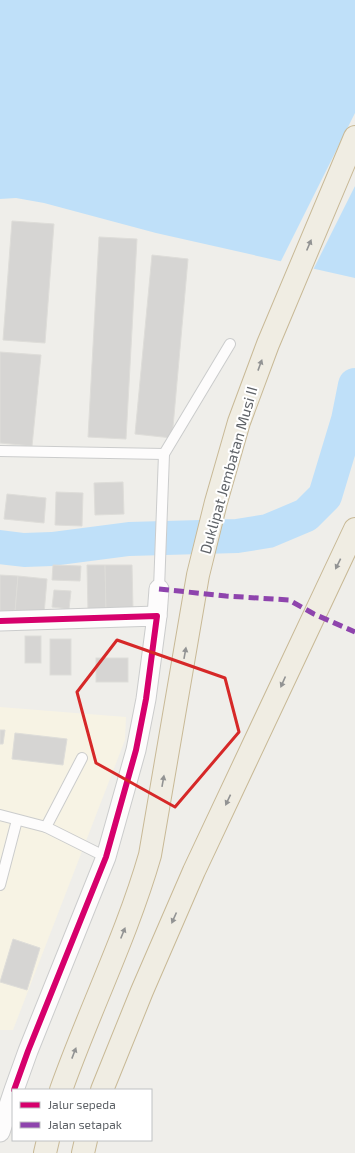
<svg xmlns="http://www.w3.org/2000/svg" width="355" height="1153" viewBox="0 0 355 1153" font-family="'Exo 2',sans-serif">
  <rect width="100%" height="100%" fill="#efeeea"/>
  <path fill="#f7f3e4" d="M0 707 126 717 125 740 13 1030H0Z"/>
  <path fill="#bfe0f9" d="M0 0H355V278L156 233 44 203 16 198 0 199Z"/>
  <path fill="#efeeea" d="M355 113V186L313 270 280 263Z"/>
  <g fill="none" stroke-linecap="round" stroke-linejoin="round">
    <path stroke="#bfe0f9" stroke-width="34" d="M0 547 24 550 52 549 129 539 237 536 268 531 306 515 325 496 348 420 355 385"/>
  </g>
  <g fill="#d6d5d3" stroke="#deddd9">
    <path d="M12 221 54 224 45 343 3 340Z"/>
    <path d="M99 237 137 239 126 439 88 437Z"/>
    <path d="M152 255 188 259 172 438 135 434Z"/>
    <path d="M0 352 41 355 32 446 0 443Z"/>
    <path d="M123 482 124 514 95 515 94 483Z"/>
    <path d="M56 492 83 493 82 526 55 525Z"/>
    <path d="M7 494 46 498 44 523 4 519Z"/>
    <path d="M53 565 81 566 80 581 52 580Z"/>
    <path d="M87 565H105L106 610 88 611Z"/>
    <path d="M105 565H132L133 610H106Z"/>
    <path d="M0 575 18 576 15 612 0 611Z"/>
    <path d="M18 576 47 579 44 614 15 612Z"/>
    <path d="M54 590 71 591 69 609 52 607Z"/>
    <rect x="25" y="636" width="16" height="27"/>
    <rect x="50" y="639" width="21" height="36"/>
    <rect x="96" y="658" width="32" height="24"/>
    <path d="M0 730H5L3 744H0Z"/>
    <path d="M15 733 67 739 63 765 12 759Z"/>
    <path d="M13 939 40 948 27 990 0 982Z"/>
  </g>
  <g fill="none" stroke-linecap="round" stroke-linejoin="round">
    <defs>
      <g id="lane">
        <path d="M0 451 164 454"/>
        <path d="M159 589 164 454 230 344"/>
        <path d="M0 815 46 827 106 857"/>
        <path d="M46 827 82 758"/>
        <path d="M0 885 17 820"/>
      </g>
      <g id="street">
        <path d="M157 616 159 589"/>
        <path d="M0 621 157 616 146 699 136 750 106 857 28 1051 14 1090"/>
        <path d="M0 1132 13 1093"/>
      </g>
      <g id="highway">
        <path d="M61 1090C89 1011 127 935 150 855L198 575 216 502 239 422 268 344 355 137"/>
        <path d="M102 1090 142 991 194 871 355 529"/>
        <path d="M45 1153 48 1140"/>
        <path d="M83 1153 86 1140"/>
      </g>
    </defs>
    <use href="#lane" stroke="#cbcccc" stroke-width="12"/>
    <use href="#street" stroke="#cbcccc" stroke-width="21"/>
    <use href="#highway" stroke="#c8b996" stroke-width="24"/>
    <use href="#lane" stroke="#fdfcfc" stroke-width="10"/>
    <use href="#street" stroke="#fdfcfc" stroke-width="19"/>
    <use href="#highway" stroke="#f0ede3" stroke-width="22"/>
    <path stroke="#8e44ad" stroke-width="5" stroke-dasharray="10 5" stroke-linecap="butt" d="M159 589 226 596 289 600 314 614 355 632"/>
    <defs>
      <path id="cycleway" d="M0 621 157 616 146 699 136 750 106 857 28 1051 14 1090"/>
    </defs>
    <use href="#cycleway" stroke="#fff" stroke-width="8"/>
    <use href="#cycleway" stroke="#d6006c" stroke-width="6"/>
  </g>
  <defs><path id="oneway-solid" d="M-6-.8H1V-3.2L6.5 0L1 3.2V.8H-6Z"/></defs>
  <g fill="#929393">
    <use href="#oneway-solid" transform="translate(309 245) rotate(-67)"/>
    <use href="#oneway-solid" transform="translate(260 365) rotate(-70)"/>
    <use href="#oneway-solid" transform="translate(338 564) rotate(116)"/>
    <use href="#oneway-solid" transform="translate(185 653) rotate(-80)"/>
    <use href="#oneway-solid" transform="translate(283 682) rotate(114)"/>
    <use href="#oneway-solid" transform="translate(163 781) rotate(-80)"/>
    <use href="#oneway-solid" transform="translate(228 800) rotate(115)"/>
    <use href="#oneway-solid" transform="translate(174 918) rotate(114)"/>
    <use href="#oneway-solid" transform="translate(123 933) rotate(-68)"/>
    <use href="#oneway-solid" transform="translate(74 1053) rotate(-69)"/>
  </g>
  <path fill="none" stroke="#d62828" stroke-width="3" stroke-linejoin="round" d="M117 640 225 678 239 732 175 807 96 763 77 692Z"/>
  <g text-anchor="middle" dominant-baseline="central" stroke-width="4" stroke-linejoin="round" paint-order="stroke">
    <g font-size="15" fill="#5f6368" stroke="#fff">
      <text transform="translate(228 470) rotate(-74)">Duklipat Jembatan Musi II</text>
    </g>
  </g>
  <rect x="12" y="1089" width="140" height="52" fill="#ffffff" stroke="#bfc1c3"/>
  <rect x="20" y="1102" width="20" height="6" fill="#d6006c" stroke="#bfc1c3"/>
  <text x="48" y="1109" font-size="12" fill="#5f6368">Jalur sepeda</text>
  <rect x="20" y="1122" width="20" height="6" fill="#8e44ad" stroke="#bfc1c3"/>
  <text x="48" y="1129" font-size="12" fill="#5f6368">Jalan setapak</text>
</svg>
